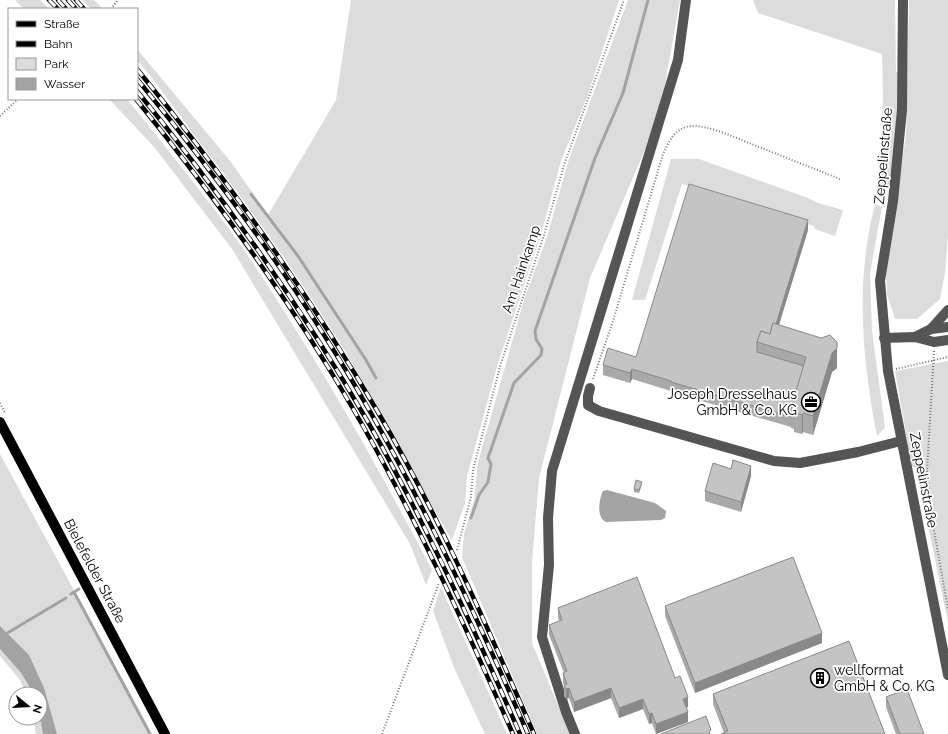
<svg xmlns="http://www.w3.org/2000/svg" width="948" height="734" viewBox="0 0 948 734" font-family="Raleway,sans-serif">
  <rect width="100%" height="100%" fill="#fff"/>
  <g fill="#dcdcdc">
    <path d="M15 0H40L49 9H24Z"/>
    <path d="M83 0H94L103 9H91Z"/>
    <path d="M351 0H619L587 97 561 161 541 234 498 363 467 476 465 503 452 540C413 475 379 408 340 343 295 271 246 202 194 135 176 110 158 84 137 60V49L231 162 268 215 336 100Z"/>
    <path d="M628 0H680L665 84 647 145 590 278 539 478 532 562V643L570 734H537L462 557 464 534 474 500 478 462 524 300 547 237 568 162Z"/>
    <path d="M753 0H895L896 72H899L898 104 889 188 879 189 883 96 882 54 758 13Z"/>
    <path d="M909 0H948V235L945 273 940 299 917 319H895L887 294 886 266 906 135Z"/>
    <path d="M109 99H127C166 148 206 196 242 247 312 350 374 459 432 570L426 585 410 544 232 249 155 148Z"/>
    <path d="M671 159H699L808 198 818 203 843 210 835 236 815 229 814 226 682 184 645 300H632Z"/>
    <path d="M875 204 882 207 870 273 872 331 885 428 877 436C862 358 855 282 875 204Z"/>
    <path d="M948 361V623L916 467H912L895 371Z"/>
    <path d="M0 454 152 734H57L29 655 0 626Z"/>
    <path d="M441 587 507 734H485L455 670 433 611Z"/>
    <path d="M0 649 21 673 34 694H26L20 680 0 656Z"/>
    <path d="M33 718H40L43 734H36Z"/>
  </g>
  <g fill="#a3a3a3">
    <path d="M607 490 655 503 666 511 665 518 661 520 606 522C596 518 599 499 603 491Z"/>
    <path d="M0 626 29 655 44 688 57 734H43L40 718V694H34L21 673 0 649Z"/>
  </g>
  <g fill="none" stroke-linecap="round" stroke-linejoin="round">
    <g stroke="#a3a3a3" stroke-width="3">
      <path d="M251 194 298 256 366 360 376 378"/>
      <path d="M471 518 479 495 488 482 491 464 488 458 514 383 541 355 542 349 536 339 535 331 595 158 623 93 648 0"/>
      <path d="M74 592 150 734"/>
      <path d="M71 594 79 589"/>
      <path d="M4 635 66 598"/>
    </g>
    <g stroke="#777" stroke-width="2" stroke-dasharray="1 2" stroke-linecap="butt">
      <path d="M111 9 118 0"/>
      <path d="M0 116 18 99"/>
      <path d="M934 351 927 472 933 525 948 609"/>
      <path d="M896 369 948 357"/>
      <path d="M593 379 613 321 663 154C669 141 675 128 691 126 708 125 734 137 749 143 779 155 810 167 840 179"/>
      <path d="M0 403 5 413"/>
      <path d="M457 550 471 497 473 470 501 363 544 235 565 162 624 0"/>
      <path d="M382 734 439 583"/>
    </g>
    <g stroke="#555" stroke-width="10">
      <path d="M903 0 902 110 893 201 880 281 888 371 948 675"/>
      <path d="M931 329 948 310"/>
      <path d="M915 337 931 329 948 327"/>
      <path d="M884 338 915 337 934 342 948 340"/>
      <path d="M590 388 588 396V405L599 411 774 461 800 463 858 452 901 441"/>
      <path d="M575 734 566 712 542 637 549 565 548 518 552 471 678 60 686 0"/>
    </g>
    <path stroke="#000" stroke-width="10" d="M0 422 165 734"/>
    <defs>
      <g id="rail">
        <path d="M49 0 58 9"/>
        <path d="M58 0 66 9"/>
        <path d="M68 0 76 9"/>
        <path d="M76 0 84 9"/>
        <path d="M137 69C227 179 307 291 379 414 439 516 487 626 534 734"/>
        <path d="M137 79C202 158 264 240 319 327 401 455 467 594 528 734"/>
        <path d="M137 91C222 195 300 305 368 422 425 522 474 628 520 734"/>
        <path d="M136 99C219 202 297 310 363 426 419 525 467 630 513 734"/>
      </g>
    </defs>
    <use href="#rail" stroke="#000" stroke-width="4.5"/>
    <use href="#rail" stroke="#fff" stroke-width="3" stroke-dasharray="9" stroke-linecap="butt"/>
  </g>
  <g fill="#a9a9a9">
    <path d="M808 230 779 325 837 361V368L832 372 813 435 803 432 802 434 794 432V429L791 428V427L671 392V391L632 379 630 383 603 375V365L636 357Z"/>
    <path d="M731 469 751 476 741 512 705 501V491Z"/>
    <path d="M642 485 639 493 634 492V489Z"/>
    <path d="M665 606 822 643 695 693 665 616Z"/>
    <path d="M558 608 675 678 688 707 686 708 688 722 656 734 652 723 649 724 643 709 619 718 611 698 574 712 569 698 566 699 564 696V686L563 683V673H564L549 635V625L559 621 558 618Z"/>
    <path d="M713 694 885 734 724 733 713 704Z"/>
    <path d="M886 697 924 734H896L886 707Z"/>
  </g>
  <g fill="#898989">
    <path d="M808 220V230L772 347 770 343Z"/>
    <path d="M837 342V368L832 372 813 435V416L832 353Z"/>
    <path d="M632 369V379L630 383V373Z"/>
    <path d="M803 413V432L802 434V415Z"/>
    <path d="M751 466V476L741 512V502Z"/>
    <path d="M822 633V643L695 693V683Z"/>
    <path d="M569 688V698L566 699V689Z"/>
    <path d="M611 688V698L574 712V702Z"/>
    <path d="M688 697V707L683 709V699Z"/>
    <path d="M643 699V709L619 718V708Z"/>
    <path d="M688 712V722L656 734V724Z"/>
    <path d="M652 713V723L649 724V714Z"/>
  </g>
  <g fill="#c4c4c4" stroke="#898989">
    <path d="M689 184 808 220 776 324 773 323 770 334 761 331 757 342V352L804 366 791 409V417L671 382V381L632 369 630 373 603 365 608 348 636 357Z"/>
    <path d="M773 323 821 338 830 335 837 342V348L832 353 813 416 803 413 802 415 794 412 795 410 791 409 806 357 757 342 761 331 770 334Z"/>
    <path d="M733 460 751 466 741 502 705 491 713 463 731 469Z"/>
    <path d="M636 480 642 482 639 490 634 489Z"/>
    <path d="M793 557 822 633 695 683 665 606Z"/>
    <path d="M637 577 675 678 680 676 688 697 683 699 688 712 656 724 652 713 649 714 643 699 619 708 611 688 574 702 569 688 566 689 564 686 567 684 563 673 567 671 549 625 562 620 558 608Z"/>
    <path d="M849 641 885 734H721L728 731 713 694Z"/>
    <path d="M907 689 924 734H900L886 697Z"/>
    <path d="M706 716 711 730 709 731 710 734H661Z"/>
  </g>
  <defs>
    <symbol id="office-ring" viewBox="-11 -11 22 22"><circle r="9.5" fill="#fff" stroke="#000" stroke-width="1.5"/><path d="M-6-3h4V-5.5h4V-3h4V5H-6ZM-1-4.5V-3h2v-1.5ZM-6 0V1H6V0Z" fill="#000"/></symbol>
    <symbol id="building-ring" viewBox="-11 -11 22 22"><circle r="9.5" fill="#fff" stroke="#000" stroke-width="1.5"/><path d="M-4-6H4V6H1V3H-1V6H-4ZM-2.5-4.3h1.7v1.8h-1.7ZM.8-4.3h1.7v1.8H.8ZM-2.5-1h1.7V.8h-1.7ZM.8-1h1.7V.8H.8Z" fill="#000"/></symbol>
  </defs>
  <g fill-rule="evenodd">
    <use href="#office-ring" x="800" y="391" width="22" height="22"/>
    <use href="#building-ring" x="809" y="667" width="22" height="22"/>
  </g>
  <g text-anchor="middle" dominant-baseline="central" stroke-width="3.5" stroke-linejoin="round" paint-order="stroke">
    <g font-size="14" fill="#000" stroke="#fff">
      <text transform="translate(883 156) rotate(-85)">Zeppelinstraße</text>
      <text transform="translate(521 269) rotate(-71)">Am Hainkamp</text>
      <text transform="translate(924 480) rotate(79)">Zeppelinstraße</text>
      <text transform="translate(95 571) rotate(62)">Bielefelder Straße</text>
    </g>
    <g font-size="14" fill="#000" stroke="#fff" text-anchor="end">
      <text x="797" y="394">Joseph Dresselhaus<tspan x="797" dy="16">GmbH &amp; Co. KG</tspan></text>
      <text x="834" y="670" text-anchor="start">wellformat<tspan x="834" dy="16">GmbH &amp; Co. KG</tspan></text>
    </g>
  </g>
  <rect x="8" y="8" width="130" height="92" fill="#ffffff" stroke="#999999"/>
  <rect x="16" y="21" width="20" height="6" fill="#000000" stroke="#999999"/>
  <text x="44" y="28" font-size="12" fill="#000000">Straße</text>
  <rect x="16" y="41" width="20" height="6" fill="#000000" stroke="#999999"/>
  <text x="44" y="48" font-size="12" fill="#000000">Bahn</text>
  <rect x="16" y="58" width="20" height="12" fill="#dcdcdc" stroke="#999999"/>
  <text x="44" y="68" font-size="12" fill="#000000">Park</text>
  <rect x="16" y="78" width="20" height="12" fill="#a3a3a3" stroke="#999999"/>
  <text x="44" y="88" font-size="12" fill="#000000">Wasser</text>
  <g transform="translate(28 706) rotate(108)"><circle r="19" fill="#ffffff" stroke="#999999"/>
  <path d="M0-3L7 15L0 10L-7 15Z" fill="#000000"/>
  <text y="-6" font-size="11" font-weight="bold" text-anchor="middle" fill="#000000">N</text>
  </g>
</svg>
